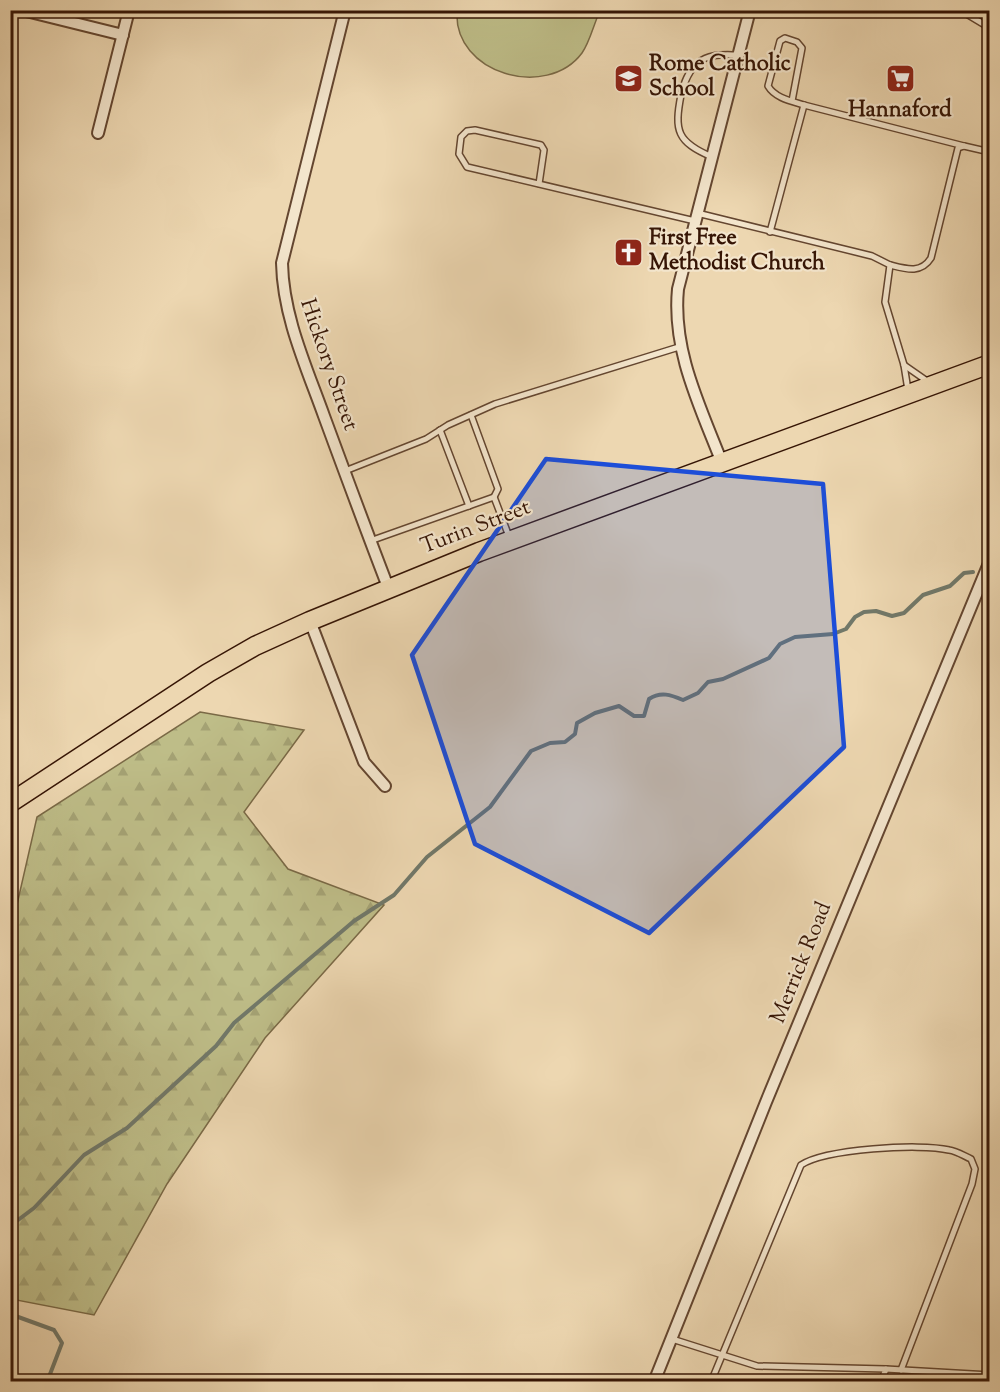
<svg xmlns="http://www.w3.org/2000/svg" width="1000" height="1392" viewBox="0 0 1000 1392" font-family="'Sorts Mill Goudy',serif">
  <defs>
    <pattern id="forest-firs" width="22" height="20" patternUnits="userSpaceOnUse" patternTransform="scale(1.5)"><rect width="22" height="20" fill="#bebd88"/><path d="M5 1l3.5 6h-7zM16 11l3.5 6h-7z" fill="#a4a274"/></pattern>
  </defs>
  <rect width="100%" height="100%" fill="#edd7b1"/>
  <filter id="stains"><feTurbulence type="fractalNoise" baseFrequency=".00333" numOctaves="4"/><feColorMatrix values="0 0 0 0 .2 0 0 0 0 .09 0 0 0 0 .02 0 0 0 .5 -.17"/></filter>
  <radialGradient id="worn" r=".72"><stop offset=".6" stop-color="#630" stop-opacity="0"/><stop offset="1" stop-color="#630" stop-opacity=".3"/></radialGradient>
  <path fill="#bebd88" stroke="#7a6946" stroke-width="1.5" d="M457 11V10L600 11C594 23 590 42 582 53 547 100 453 74 457 11Z"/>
  <path fill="url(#forest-firs)" stroke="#7a6946" stroke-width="1.5" d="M200 712 304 730 244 812 288 869 384 905 265 1038 167 1184 94 1315 11 1299 10 935 37 817Z"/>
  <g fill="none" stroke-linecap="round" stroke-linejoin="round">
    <g stroke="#717869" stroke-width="4">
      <path d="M10 1226 34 1208 84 1155 127 1128 216 1046 234 1023 354 921 394 895 427 857 490 807 531 751 550 743 565 742 575 734 577 723 595 713 619 706 634 716H644L649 699C661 691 671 695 683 700L698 693 708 682 723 679 769 658 780 644 795 637 833 634 846 629 855 617 864 612 876 611 892 616 904 613 923 595 950 586 964 573 973 572"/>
      <path d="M10 1314 54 1330 62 1343 47 1382"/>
    </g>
    <defs>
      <g id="lane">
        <path d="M960 10 990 28"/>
        <path d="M792 101 802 48 797 42 785 38 780 41 768 86C775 98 791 101 804 105"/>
        <path d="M712 157C677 142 674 131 681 95 684 83 688 71 698 63 709 53 725 55 738 55"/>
        <path d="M539 184 544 150 541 145 475 130 467 131 461 137 459 154 467 167 695 221"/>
        <path d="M697 213 872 256 890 265 885 302 904 365 908 390"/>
        <path d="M770 232 804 105 964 146"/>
        <path d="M890 265C906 269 921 274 931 258L958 148 964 146 990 152"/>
        <path d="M904 365 927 381"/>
        <path d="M471 415 498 489 494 497"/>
        <path d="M440 430 469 506"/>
        <path d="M345 471 426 439 448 425 495 404 679 347"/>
        <path d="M370 541 494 497 510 539"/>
        <path d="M672 1339 757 1366 886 1369 881 1382"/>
        <path d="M886 1369 990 1375"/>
        <path d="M711 1382 801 1165C825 1149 920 1143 949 1150 957 1151 964 1156 971 1159L975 1169 972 1184 901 1370"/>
      </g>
      <g id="street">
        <path d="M22 10 123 35"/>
        <path d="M345 10 282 263C283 316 306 366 324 416 345 473 366 530 388 587"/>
        <path d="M98 133 129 10"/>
        <path d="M722 463C700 406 672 351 678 289L750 10"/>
        <path d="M310 621 364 762 385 786"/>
        <path d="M654 1382 766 1102 990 561"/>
      </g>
      <path id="primary" d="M10 803 208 673 255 646 310 621 479 552 990 364"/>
    </defs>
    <use href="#lane" stroke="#644630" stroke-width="8"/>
    <use href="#street" stroke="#644630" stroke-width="14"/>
    <use href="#primary" stroke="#361505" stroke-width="21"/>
    <use href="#lane" stroke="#f3e5cc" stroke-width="5"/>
    <use href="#street" stroke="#f3e5cc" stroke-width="10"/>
    <use href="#primary" stroke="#edd7b1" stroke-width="18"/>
  </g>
  <path fill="#1d4ed8" fill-opacity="0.2" stroke="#1d4ed8" stroke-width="4.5" stroke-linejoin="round" d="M546 459 823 484 844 747 649 933 475 844 412 655Z"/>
  <defs>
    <symbol id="school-square" viewBox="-11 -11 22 22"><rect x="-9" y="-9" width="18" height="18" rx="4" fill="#8f2418" stroke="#f3e5cc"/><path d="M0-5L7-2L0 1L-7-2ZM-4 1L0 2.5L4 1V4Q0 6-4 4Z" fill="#fff"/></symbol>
    <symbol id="supermarket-square" viewBox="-11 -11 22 22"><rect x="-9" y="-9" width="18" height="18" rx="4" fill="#8f2418" stroke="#f3e5cc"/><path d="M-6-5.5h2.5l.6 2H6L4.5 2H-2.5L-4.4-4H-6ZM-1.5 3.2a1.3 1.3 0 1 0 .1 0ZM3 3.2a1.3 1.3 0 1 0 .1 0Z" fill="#fff"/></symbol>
    <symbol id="church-square" viewBox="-11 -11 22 22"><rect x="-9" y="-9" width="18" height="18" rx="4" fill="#8f2418" stroke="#f3e5cc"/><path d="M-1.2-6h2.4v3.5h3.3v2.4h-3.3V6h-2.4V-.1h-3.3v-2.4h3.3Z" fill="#fff"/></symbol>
  </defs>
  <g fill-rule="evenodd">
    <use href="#school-square" x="612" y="62" width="33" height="33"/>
    <use href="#supermarket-square" x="884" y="62" width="33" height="33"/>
    <use href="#church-square" x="612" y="236" width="33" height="33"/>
  </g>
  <g text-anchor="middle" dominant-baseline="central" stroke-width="4.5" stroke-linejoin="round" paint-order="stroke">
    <g font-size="22" font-weight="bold" fill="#361505" stroke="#f3e5cc" text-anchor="start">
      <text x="649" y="65">Rome Catholic<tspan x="649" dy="25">School</tspan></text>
      <text x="900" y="111" text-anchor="middle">Hannaford</text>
      <text x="649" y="239">First Free<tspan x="649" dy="25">Methodist Church</tspan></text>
    </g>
    <g font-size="22" fill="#361505" stroke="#f3e5cc">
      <text transform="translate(328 365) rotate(71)">Hickory Street</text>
      <text transform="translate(476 528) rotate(-21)">Turin Street</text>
      <text transform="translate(802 963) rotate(-68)">Merrick Road</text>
    </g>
  </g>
  <rect width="1000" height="1392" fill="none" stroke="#edd7b1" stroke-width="36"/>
  <rect x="12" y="12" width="976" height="1368" fill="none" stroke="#361505" stroke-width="3"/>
  <rect x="18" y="18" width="964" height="1356" fill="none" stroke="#361505" stroke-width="1.5"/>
  <rect width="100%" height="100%" filter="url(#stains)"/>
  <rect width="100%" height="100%" fill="url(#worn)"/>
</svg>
